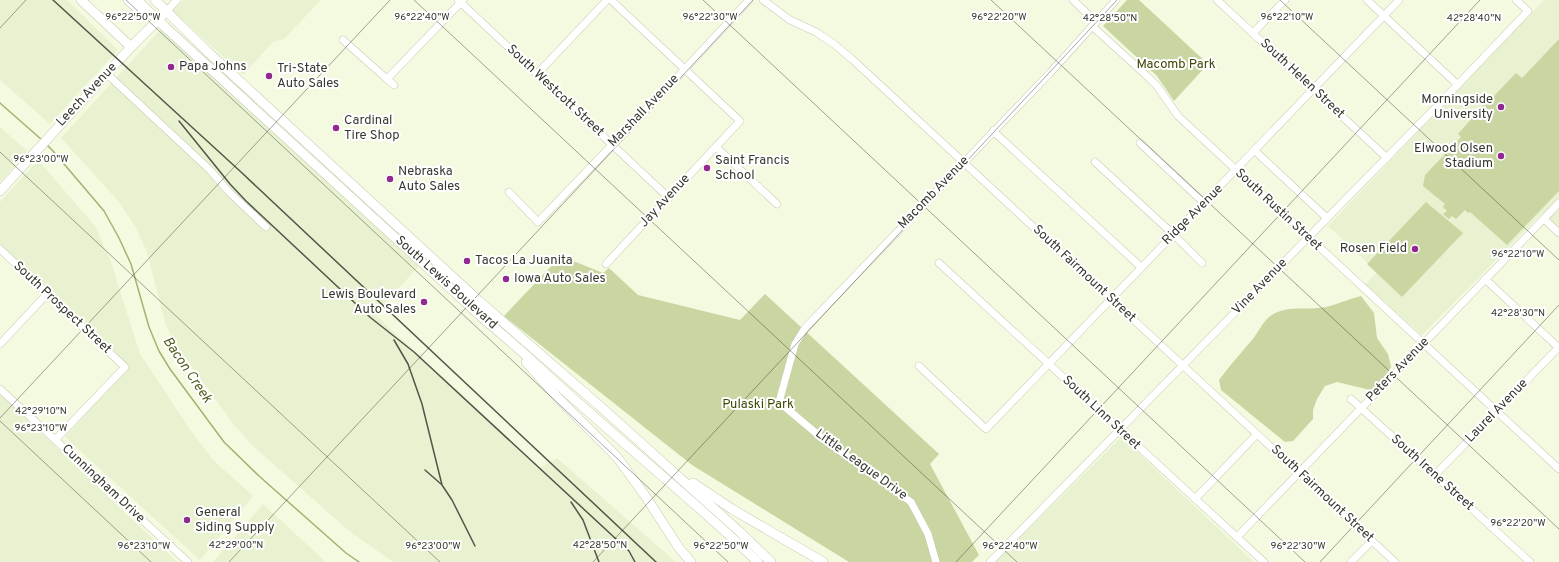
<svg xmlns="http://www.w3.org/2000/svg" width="1559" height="562" viewBox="0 0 1559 562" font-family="Overpass,sans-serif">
  <rect width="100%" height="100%" fill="#f3fae0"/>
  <g fill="#e9f2d0">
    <path d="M0 0H67L118 50 50 124 0 80Z"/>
    <path d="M184 0H321L284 39 273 42 243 75 173 11Z"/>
    <path d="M1544 0H1559V229L1542 213 1422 335 1365 284 1377 272 1328 226Z"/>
    <path d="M161 29 419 266 375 314 538 469 557 458 676 562H393L349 531 253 446 234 425 172 340 164 319 147 252 136 228 119 202 61 138Z"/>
    <path d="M0 127 27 151 0 182Z"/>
    <path d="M38 160 95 226 110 259 140 354 189 428 213 460 253 496 200 560 65 437 129 366 0 245V202Z"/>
    <path d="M0 394 177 562H0Z"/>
    <path d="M1121 437 1254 562H995Z"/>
    <path d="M263 504 326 562H213Z"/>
  </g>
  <g fill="#c9d6a1">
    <path d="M1127 0H1139L1208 64 1174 101 1157 76 1103 26Z"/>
    <path d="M1559 39V191L1507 245 1470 212 1468 213 1465 210 1456 219 1452 216 1449 219 1443 214 1447 211 1443 207 1445 204 1423 186 1425 175 1461 137 1458 134 1488 100 1491 99 1516 73 1522 78Z"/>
    <path d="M1426 202 1463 233 1402 297 1367 264Z"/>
    <path d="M561 256 603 273 609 268 638 295 740 320 765 294 939 454 930 464 979 555 972 562H849L692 465 504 316Z"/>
    <path d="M1361 296 1374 313 1377 338 1388 354 1391 367 1380 384 1370 390 1337 382 1325 386 1317 399 1313 410V419L1293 441 1285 442 1221 390 1219 380C1229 366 1241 353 1252 340 1258 333 1262 323 1269 317 1286 304 1306 311 1326 307 1338 304 1349 299 1361 296Z"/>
  </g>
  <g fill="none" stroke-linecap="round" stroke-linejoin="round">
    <g stroke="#a4b270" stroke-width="1.5">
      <path d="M0 103 42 140"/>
      <path d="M46 144 53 151 104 211 119 238 131 264 149 327 159 351 170 369 224 442 259 476 346 553 359 562"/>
    </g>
    <defs>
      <g id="minor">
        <path d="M458 0 669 198"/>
        <path d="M763 0 790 20 816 32 834 44 853 60 1395 562"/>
        <path d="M1073 0 1096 22"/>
        <path d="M1217 0 1387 158"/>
        <path d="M1367 0 1458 85"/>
        <path d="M167 11 177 0"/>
        <path d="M1092 26 1148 77 1157 86 1178 116 1559 469"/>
        <path d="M1253 33 1285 0"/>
        <path d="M343 40 387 79 463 0"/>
        <path d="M107 74 210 170 229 192 266 227"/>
        <path d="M537 74 607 0"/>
        <path d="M387 79 394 85"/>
        <path d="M993 131 1141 267"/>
        <path d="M1140 143 1204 203"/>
        <path d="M716 147 777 204"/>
        <path d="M1255 151 1327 218"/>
        <path d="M1095 162 1173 234 1202 263"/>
        <path d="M509 192 538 222 685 69 749 0"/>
        <path d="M1544 219 1559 233"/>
        <path d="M0 249 125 367 55 440"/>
        <path d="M939 263 1264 562"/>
        <path d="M606 264 740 121 611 0"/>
        <path d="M1485 279 1559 348"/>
        <path d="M0 344 47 294"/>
        <path d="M919 366 986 429 1399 0"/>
        <path d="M0 389 188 562"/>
        <path d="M1351 399 1530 562"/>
        <path d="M1434 476 1559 347"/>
        <path d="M1195 499 1257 434"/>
        <path d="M1237 537 1559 203"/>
        <path d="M936 562 928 534 911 502 823 439 779 402 795 344 805 328 1050 73 1116 0"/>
        <path d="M990 562 1443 100 1528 11 1516 0"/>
        <path d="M1351 562 1372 541"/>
      </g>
      <g id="major">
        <path d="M81 0 131 47"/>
        <path d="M128 0 140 11"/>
        <path d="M137 0 165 27 486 321C522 350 555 383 590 413 646 463 704 510 758 562"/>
        <path d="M155 0 209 53 479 301 602 408 740 532 771 562"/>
        <path d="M0 191 131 47 162 16"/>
        <path d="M526 362 560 400 617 457 646 497 679 548 691 562"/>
        <path d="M693 483 732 509 823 562"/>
      </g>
    </defs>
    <use href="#minor" stroke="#c5cbb2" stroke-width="8"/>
    <use href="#major" stroke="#c5cbb2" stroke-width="10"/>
    <use href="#minor" stroke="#fff" stroke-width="7"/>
    <use href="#major" stroke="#fff" stroke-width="9"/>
    <g stroke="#535549" stroke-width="1.5">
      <path d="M53 0 241 172 656 562"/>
      <path d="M179 121 230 184 246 201 371 318 414 352 629 551 635 562"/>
      <path d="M394 340 408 364 422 404 442 485 452 500 475 546"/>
      <path d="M425 470 441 484"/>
      <path d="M571 502 583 520 599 562"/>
    </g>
  </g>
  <path fill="none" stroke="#36382e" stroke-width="1" stroke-opacity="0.45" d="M126 0 728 562M414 0 1017 562M703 0 1305 562M991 0 1559 529M1280 0 1559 260M0 28 26 0M0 152 440 562M0 418 390 0M0 421 151 562M229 562 753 0M593 562 1117 0M956 562 1480 0M1320 562 1559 305"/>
  <g fill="#912a8f" stroke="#fff" stroke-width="1.5">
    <circle cx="171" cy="67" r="4"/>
    <circle cx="269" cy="76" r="4"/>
    <circle cx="1501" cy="107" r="4"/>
    <circle cx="336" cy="128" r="4"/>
    <circle cx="1501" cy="156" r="4"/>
    <circle cx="707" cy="168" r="4"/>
    <circle cx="390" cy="179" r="4"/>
    <circle cx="1415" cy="249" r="4"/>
    <circle cx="467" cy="261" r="4"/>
    <circle cx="506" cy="279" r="4"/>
    <circle cx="424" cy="302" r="4"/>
    <circle cx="187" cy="520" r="4"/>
  </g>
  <g text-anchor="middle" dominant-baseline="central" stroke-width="4" stroke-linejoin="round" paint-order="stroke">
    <g font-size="13" fill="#3d4702" stroke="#fff">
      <text x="1176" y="65">Macomb Park</text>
      <text x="758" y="405">Pulaski Park</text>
    </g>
    <g font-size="13" fill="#36382e" stroke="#fff" text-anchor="start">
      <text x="179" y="67">Papa Johns</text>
      <text x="277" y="69">Tri-State<tspan x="277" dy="15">Auto Sales</tspan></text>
      <text x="1493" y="100" text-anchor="end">Morningside<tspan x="1493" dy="15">University</tspan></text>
      <text x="344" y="121">Cardinal<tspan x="344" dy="15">Tire Shop</tspan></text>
      <text x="1493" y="149" text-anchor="end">Elwood Olsen<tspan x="1493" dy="15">Stadium</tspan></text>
      <text x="715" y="161">Saint Francis<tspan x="715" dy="15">School</tspan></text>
      <text x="398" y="172">Nebraska<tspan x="398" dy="15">Auto Sales</tspan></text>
      <text x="1407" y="249" text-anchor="end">Rosen Field</text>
      <text x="475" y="261">Tacos La Juanita</text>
      <text x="514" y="279">Iowa Auto Sales</text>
      <text x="416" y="295" text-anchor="end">Lewis Boulevard<tspan x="416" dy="15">Auto Sales</tspan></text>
      <text x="195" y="513">General<tspan x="195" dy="15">Siding Supply</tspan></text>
    </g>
    <g font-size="13" fill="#36382e" stroke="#fff">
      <text transform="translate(1302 79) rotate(43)">South Helen Street</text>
      <text transform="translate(555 91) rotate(43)">South Westcott Street</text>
      <text transform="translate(87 95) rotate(-47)">Leech Avenue</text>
      <text transform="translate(644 111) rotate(-46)">Marshall Avenue</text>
      <text transform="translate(934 193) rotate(-46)">Macomb Avenue</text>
      <text transform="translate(665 201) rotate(-47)">Jay Avenue</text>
      <text transform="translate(1278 210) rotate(43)">South Rustin Street</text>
      <text transform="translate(1193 215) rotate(-45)">Ridge Avenue</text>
      <text transform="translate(1084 274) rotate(43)">South Fairmount Street</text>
      <text transform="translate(446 283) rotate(42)">South Lewis Boulevard</text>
      <text transform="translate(1260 287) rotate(-46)">Vine Avenue</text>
      <text transform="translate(62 308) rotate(43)">South Prospect Street</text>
      <text transform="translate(1398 370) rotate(-46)">Peters Avenue</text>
      <text transform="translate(1497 411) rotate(-46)">Laurel Avenue</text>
      <text transform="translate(1101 413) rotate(43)">South Linn Street</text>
      <text transform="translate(861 465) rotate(36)">Little League Drive</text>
      <text transform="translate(1432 473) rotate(42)">South Irene Street</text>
      <text transform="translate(103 484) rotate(43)">Cunningham Drive</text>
      <text transform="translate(1322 494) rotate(43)">South Fairmount Street</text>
    </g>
    <g font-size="14" font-style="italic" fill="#535f20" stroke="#fff">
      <text transform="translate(187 370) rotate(56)">Bacon Creek</text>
    </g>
  </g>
  <g font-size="10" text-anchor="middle" fill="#36382e" stroke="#fff" stroke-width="4" stroke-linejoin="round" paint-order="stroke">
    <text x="133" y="20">96°22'50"W</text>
    <text x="422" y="20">96°22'40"W</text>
    <text x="710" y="20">96°22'30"W</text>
    <text x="999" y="20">96°22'20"W</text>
    <text x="1287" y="20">96°22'10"W</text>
    <text x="1110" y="21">42°28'50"N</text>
    <text x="1474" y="21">42°28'40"N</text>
    <text x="41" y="162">96°23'00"W</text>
    <text x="1518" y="257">96°22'10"W</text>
    <text x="1518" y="316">42°28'30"N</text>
    <text x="41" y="414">42°29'10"N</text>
    <text x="41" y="431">96°23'10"W</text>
    <text x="1518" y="526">96°22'20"W</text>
    <text x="236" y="548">42°29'00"N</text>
    <text x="600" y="548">42°28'50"N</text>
    <text x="144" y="549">96°23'10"W</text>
    <text x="433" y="549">96°23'00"W</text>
    <text x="721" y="549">96°22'50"W</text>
    <text x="1010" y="549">96°22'40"W</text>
    <text x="1298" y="549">96°22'30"W</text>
  </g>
</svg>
